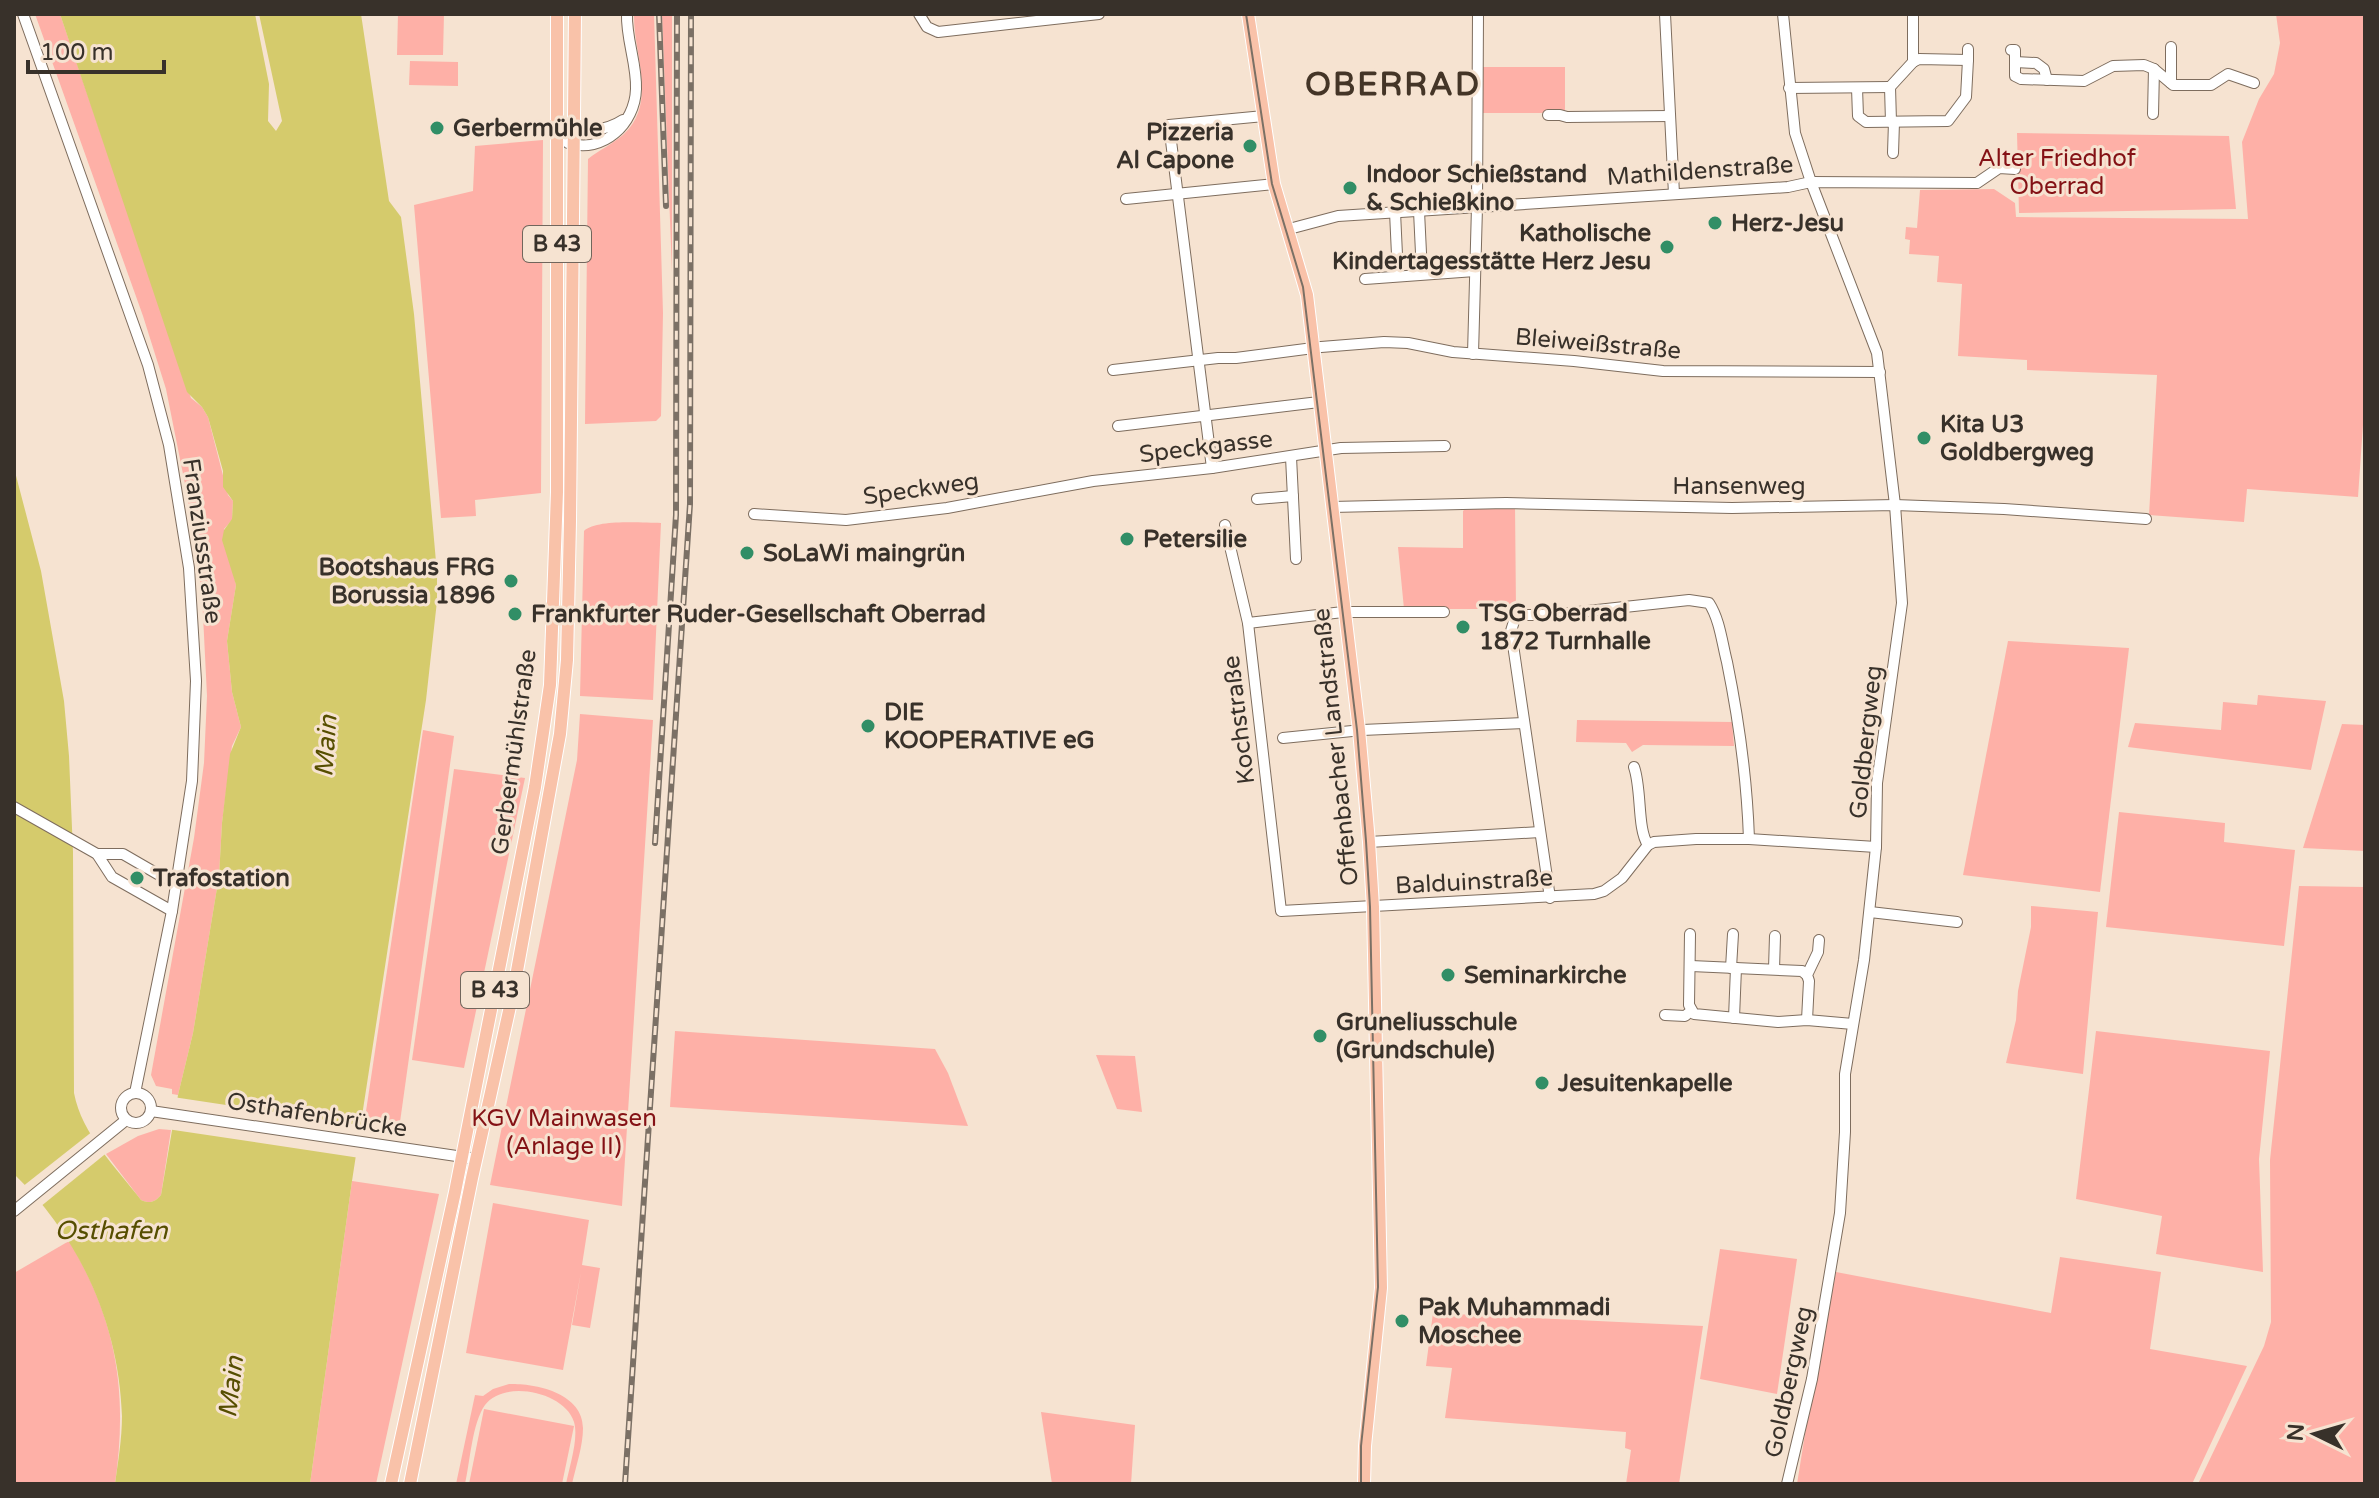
<svg xmlns="http://www.w3.org/2000/svg" width="2379" height="1498" viewBox="0 0 2379 1498" font-family="'Varela Round',sans-serif">
  <rect width="100%" height="100%" fill="#f6e3d1"/>
  <g fill="#feb0a7">
    <path d="M35 14H60L191 398 202 407 208 417 228 495 233 501 232 520 224 529 236 585 227 641 232 692 241 727 232 746 222 823 219 876 193 1033 178 1095 172 1094V1089L156 1086 151 1075 194 838 204 763 207 696 202 595 187 494 166 389 143 316Z"/>
    <path d="M398 14H444L443 55H397Z"/>
    <path d="M634 14H654L663 313 661 416 656 421 585 424 588 159C599 150 613 144 624 134 658 102 633 53 634 14Z"/>
    <path d="M662 14H672V272Z"/>
    <path d="M2276 14H2365V396L2358 497 2247 489 2244 522 2149 515 2157 375 2027 370V360L1958 356 1962 284 1937 282 1939 256 1909 254 1910 240 1905 239 1906 227 1917 228 1920 190 1994 189 2015 203 2016 217 2248 219 2242 142 2259 99 2274 74 2280 43Z"/>
    <path d="M410 61 458 62V86L409 85Z"/>
    <path d="M1482 67H1565V110L1541 113H1482Z"/>
    <path d="M2017 133 2229 136 2236 209 2019 213Z"/>
    <path d="M543 140 541 493 475 500 476 516 441 518 414 205 473 191 475 146Z"/>
    <path d="M1515 505 1516 609H1404L1398 547 1463 548V511L1468 506Z"/>
    <path d="M661 523 653 700 580 696 584 531C597 519 642 523 661 523Z"/>
    <path d="M2008 641 2129 648 2100 892 1963 875Z"/>
    <path d="M2258 695 2326 701 2311 770 2128 747 2135 723 2221 730 2223 702 2257 705Z"/>
    <path d="M580 714 653 720 622 1206 490 1185 577 760Z"/>
    <path d="M1577 720 1732 722 1734 746 1643 745 1632 752 1626 743 1576 742Z"/>
    <path d="M2342 724 2365 725V851L2303 848Z"/>
    <path d="M423 730 454 736 400 1122 365 1118Z"/>
    <path d="M454 769 525 778 464 1068 412 1060Z"/>
    <path d="M2119 812 2225 823 2224 842 2295 850 2284 946 2106 927Z"/>
    <path d="M2299 886 2365 887V1484H2198L2264 1346 2271 1322 2270 1160Z"/>
    <path d="M2031 906 2098 912 2083 1074 2006 1063 2016 1020 2018 991 2031 927Z"/>
    <path d="M675 1031 935 1049 948 1073 968 1126 670 1107Z"/>
    <path d="M2096 1031 2270 1051 2259 1159 2263 1272 2156 1254 2162 1216 2076 1199Z"/>
    <path d="M1096 1055 1135 1056 1142 1112 1117 1109Z"/>
    <path d="M159 1129 171 1130 161 1195C155 1202 150 1204 141 1200L106 1154 138 1136Z"/>
    <path d="M352 1181 439 1194 376 1484H310Z"/>
    <path d="M493 1203 589 1220 582 1265 600 1268 590 1328 572 1325 581 1272 563 1370 466 1353Z"/>
    <path d="M69 1241C117 1320 128 1394 115 1484H14V1273Z"/>
    <path d="M1720 1249 1797 1259 1777 1394 1700 1379Z"/>
    <path d="M2060 1257 2161 1272 2150 1349 2247 1366 2192 1484H1797L1809 1409 1836 1272 2051 1313Z"/>
    <path d="M1433 1313 1703 1326 1679 1484H1626L1631 1450 1625 1448 1626 1432 1445 1418 1452 1368 1426 1366Z"/>
    <path d="M509 1384C535 1383 583 1393 583 1428 583 1446 576 1466 572 1484H566C569 1468 579 1438 574 1422 565 1392 504 1379 485 1405 472 1423 470 1463 465 1484H456L475 1395 483 1396 493 1389Z"/>
    <path d="M484 1409 574 1426 562 1484H469Z"/>
    <path d="M1041 1412 1135 1425 1131 1484H1052Z"/>
  </g>
  <path fill="#d5cb6c" d="M60 14H255L269 84 268 121 276 131 282 121 259 14H361L389 201 401 217 414 314 437 573V601L426 700 352 1181 310 1484H115C118 1462 122 1439 122 1416 119 1324 80 1238 14 1174V468L41 571 64 701 69 756 73 852 74 1093C82 1135 116 1167 141 1200 150 1204 155 1202 161 1195L178 1095 193 1033 219 876 222 823 230 754 241 727 232 692 227 641 236 585 222 540 224 530 232 519 233 501 223 487V471L208 417 202 407 187 392Z"/>
  <g fill="#f6e3d1">
    <path d="M173 1097 366 1126 360 1158 167 1129Z"/>
    <path d="M93 1131 109 1151 40 1207 22 1187Z"/>
  </g>
  <g fill="none" stroke-linecap="round" stroke-linejoin="round">
    <defs>
      <g id="minor">
        <path d="M23 14 148 365 169 445 189 568 196 681 192 781 172 911 135 1093"/>
        <path d="M919 14 927 27 938 32 1099 14"/>
        <path d="M1665 14 1674 194"/>
        <path d="M1783 14 1795 133 1811 182 1877 353 1895 505 1902 603 1877 783 1876 847 1864 960 1845 1074V1132L1840 1213 1812 1379 1787 1484"/>
        <path d="M2011 50H2015V76L2021 79 2084 81 2113 66 2144 65 2154 69 2173 85H2211L2228 74 2254 83"/>
        <path d="M1913 62 1919 59 1968 60V49"/>
        <path d="M2015 62 2036 63 2044 69 2047 80"/>
        <path d="M2171 83V47"/>
        <path d="M1789 88 1890 87"/>
        <path d="M1857 88 1858 116 1866 122 1948 121 1966 97 1968 60"/>
        <path d="M2153 114 2154 69"/>
        <path d="M1548 115H1560L1567 117 1670 116"/>
        <path d="M1891 122 1890 87 1913 62V15"/>
        <path d="M556 128C580 130 602 134 623 120"/>
        <path d="M557 130 568 143C603 154 635 124 636 89 637 64 626 39 627 14"/>
        <path d="M1893 153 1894 122"/>
        <path d="M1126 199 1274 184"/>
        <path d="M1419 211 1422 274"/>
        <path d="M1395 212 1398 276"/>
        <path d="M1289 229 1338 216 1788 187 1811 182 1977 183 1999 168 2015 169"/>
        <path d="M1365 279 1475 271"/>
        <path d="M1473 354 1477 207 1478 14"/>
        <path d="M1113 370 1218 358H1236L1321 347 1384 342 1408 343 1453 352 1574 361 1663 371 1880 372"/>
        <path d="M1118 426 1319 402"/>
        <path d="M1291 457 1296 559"/>
        <path d="M1212 468 1169 125 1264 116"/>
        <path d="M1257 499 1293 496"/>
        <path d="M1332 507 1506 503 1732 508 1895 505 2004 509 2146 519"/>
        <path d="M754 514 846 520 947 508 1093 481 1212 468 1341 448 1445 446"/>
        <path d="M1225 525 1248 623 1281 911 1594 894 1604 891 1622 878 1648 845 1654 842 1696 839H1749L1876 847"/>
        <path d="M1248 623 1343 612H1444"/>
        <path d="M1283 738 1362 730 1524 723"/>
        <path d="M1634 767C1642 790 1637 829 1648 845"/>
        <path d="M14 807 97 854 112 877 172 911"/>
        <path d="M1369 842 1540 832"/>
        <path d="M97 854H123L161 876 177 882"/>
        <path d="M1550 898 1511 631 1515 618 1519 615H1551L1689 600 1709 603C1720 620 1722 643 1727 662 1739 721 1747 779 1749 839"/>
        <path d="M1870 912 1957 922"/>
        <path d="M1690 934 1689 1005 1694 1014 1778 1022 1807 1020 1853 1024"/>
        <path d="M1691 966 1802 971 1807 975"/>
        <path d="M1731 968 1733 934"/>
        <path d="M1774 969 1775 936"/>
        <path d="M1665 1015 1685 1016 1691 1011"/>
        <path d="M1734 1018 1736 968"/>
        <path d="M1807 1020 1809 981 1807 975 1818 952 1819 940"/>
        <circle cx="136" cy="1108" r="15"/>
        <path d="M151 1111 470 1158"/>
        <path d="M14 1211 126 1120"/>
      </g>
      <g id="major">
        <path d="M1248 14 1274 184 1307 295 1359 730 1369 842 1373 907 1381 1288 1365 1446 1364 1484"/>
        <path d="M391 1484 455 1192 535 787 550 685 557 492V14"/>
        <path d="M410 1484 472 1178 513 993 560 734 567 660 570 521 575 14"/>
      </g>
    </defs>
    <use href="#minor" stroke="#7e6d5e" stroke-width="12"/>
    <use href="#major" stroke="#fff" stroke-width="14"/>
    <use href="#minor" stroke="#fff" stroke-width="10"/>
    <use href="#major" stroke="#f9c2a9" stroke-width="12"/>
    <path stroke="#7b7065" stroke-width="2" d="M1246 14 1272 184 1303 287 1357 730 1366 841 1370 907 1378 1287 1361 1446V1484"/>
    <defs>
      <g id="rail">
        <path d="M659 14 666 206"/>
        <path d="M655 843 676 515 677 14"/>
        <path d="M625 1484 690 504 691 14"/>
      </g>
    </defs>
    <use href="#rail" stroke="#7b7065" stroke-width="6"/>
    <use href="#rail" stroke="#f6e3d1" stroke-width="3" stroke-dasharray="9" stroke-linecap="butt"/>
  </g>
  <g fill="#318e66" stroke="#f6e3d1" stroke-width="3">
    <circle cx="437" cy="128" r="8"/>
    <circle cx="1250" cy="146" r="8"/>
    <circle cx="1350" cy="188" r="8"/>
    <circle cx="1715" cy="223" r="8"/>
    <circle cx="1667" cy="247" r="8"/>
    <circle cx="1924" cy="438" r="8"/>
    <circle cx="1127" cy="539" r="8"/>
    <circle cx="747" cy="553" r="8"/>
    <circle cx="511" cy="581" r="8"/>
    <circle cx="515" cy="614" r="8"/>
    <circle cx="1463" cy="627" r="8"/>
    <circle cx="868" cy="726" r="8"/>
    <circle cx="137" cy="878" r="8"/>
    <circle cx="1448" cy="975" r="8"/>
    <circle cx="1320" cy="1036" r="8"/>
    <circle cx="1542" cy="1083" r="8"/>
    <circle cx="1402" cy="1321" r="8"/>
  </g>
  <g text-anchor="middle" dominant-baseline="central" stroke-width="6" stroke-linejoin="round" paint-order="stroke">
    <g fill="#f6e3d1" stroke="#71665c" stroke-width="2">
      <rect x="523" y="226" width="68" height="36" rx="6"/>
      <rect x="461" y="972" width="68" height="36" rx="6"/>
    </g>
    <g font-size="22" font-weight="bold" fill="#38312a">
      <text x="557" y="244">B 43</text>
      <text x="495" y="990">B 43</text>
    </g>
    <g font-size="24" font-weight="bold" fill="#38312a" stroke="#f6e3d1" text-anchor="start">
      <text x="453" y="128">Gerbermühle</text>
      <text x="1234" y="132" text-anchor="end">Pizzeria<tspan x="1234" dy="28">Al Capone</tspan></text>
      <text x="1366" y="174">Indoor Schießstand<tspan x="1366" dy="28">&amp; Schießkino</tspan></text>
      <text x="1731" y="223">Herz-Jesu</text>
      <text x="1651" y="233" text-anchor="end">Katholische<tspan x="1651" dy="28">Kindertagesstätte Herz Jesu</tspan></text>
      <text x="1940" y="424">Kita U3<tspan x="1940" dy="28">Goldbergweg</tspan></text>
      <text x="1143" y="539">Petersilie</text>
      <text x="763" y="553">SoLaWi maingrün</text>
      <text x="495" y="567" text-anchor="end">Bootshaus FRG<tspan x="495" dy="28">Borussia 1896</tspan></text>
      <text x="1479" y="613">TSG Oberrad<tspan x="1479" dy="28">1872 Turnhalle</tspan></text>
      <text x="531" y="614">Frankfurter Ruder-Gesellschaft Oberrad</text>
      <text x="884" y="712">DIE<tspan x="884" dy="28">KOOPERATIVE eG</tspan></text>
      <text x="153" y="878">Trafostation</text>
      <text x="1464" y="975">Seminarkirche</text>
      <text x="1336" y="1022">Gruneliusschule<tspan x="1336" dy="28">(Grundschule)</tspan></text>
      <text x="1558" y="1083">Jesuitenkapelle</text>
      <text x="1418" y="1307">Pak Muhammadi<tspan x="1418" dy="28">Moschee</tspan></text>
    </g>
    <g font-size="24" fill="#841115" stroke="#f6e3d1">
      <text x="2057" y="158">Alter Friedhof<tspan x="2057" dy="28">Oberrad</tspan></text>
      <text x="564" y="1118">KGV Mainwasen<tspan x="564" dy="28">(Anlage II)</tspan></text>
    </g>
    <g font-size="24" fill="#38312a" stroke="#f6e3d1">
      <text transform="translate(1700 171) rotate(-4)">Mathildenstraße</text>
      <text transform="translate(1598 344) rotate(5)">Bleiweißstraße</text>
      <text transform="translate(1206 447) rotate(-7)">Speckgasse</text>
      <text x="1739" y="486">Hansenweg</text>
      <text transform="translate(921 489) rotate(-8)">Speckweg</text>
      <text transform="translate(202 541) rotate(82)">Franziusstraße</text>
      <text transform="translate(1239 720) rotate(-97)">Kochstraße</text>
      <text transform="translate(1866 742) rotate(-84)">Goldbergweg</text>
      <text transform="translate(1336 747) rotate(-96)">Offenbacher Landstraße</text>
      <text transform="translate(514 752) rotate(-82)">Gerbermühlstraße</text>
      <text transform="translate(1474 882) rotate(-3)">Balduinstraße</text>
      <text transform="translate(317 1115) rotate(9)">Osthafenbrücke</text>
      <text transform="translate(1789 1382) rotate(-78)">Goldbergweg</text>
    </g>
    <g font-size="26" font-style="italic" fill="#564e00" stroke="#f6e3d1">
      <text transform="translate(326 746) rotate(-86)">Main</text>
      <text x="111" y="1230">Osthafen</text>
      <text transform="translate(231 1387) rotate(-83)">Main</text>
    </g>
    <g font-size="32" font-weight="bold" letter-spacing="2" fill="#443527" stroke="#f6e3d1">
      <text x="1393" y="85">OBERRAD</text>
    </g>
  </g>
  <rect width="2379" height="1498" fill="none" stroke="#38312a" stroke-width="32"/>
  <g transform="translate(2315 1434) rotate(275)" stroke="#f6e3d1" stroke-width="6" paint-order="stroke">
  <path d="M0-6L14 30L0 20L-14 30Z" fill="#38312a"/>
  <text y="-12" font-size="22" font-weight="bold" text-anchor="middle" fill="#38312a">N</text>
  </g>
  <path d="M28 60v12h136v-12" fill="none" stroke="#38312a" stroke-width="4"/>
  <text x="40" y="60" font-size="24" fill="#38312a" stroke="#f6e3d1" stroke-width="6" paint-order="stroke">100 m</text>
</svg>
